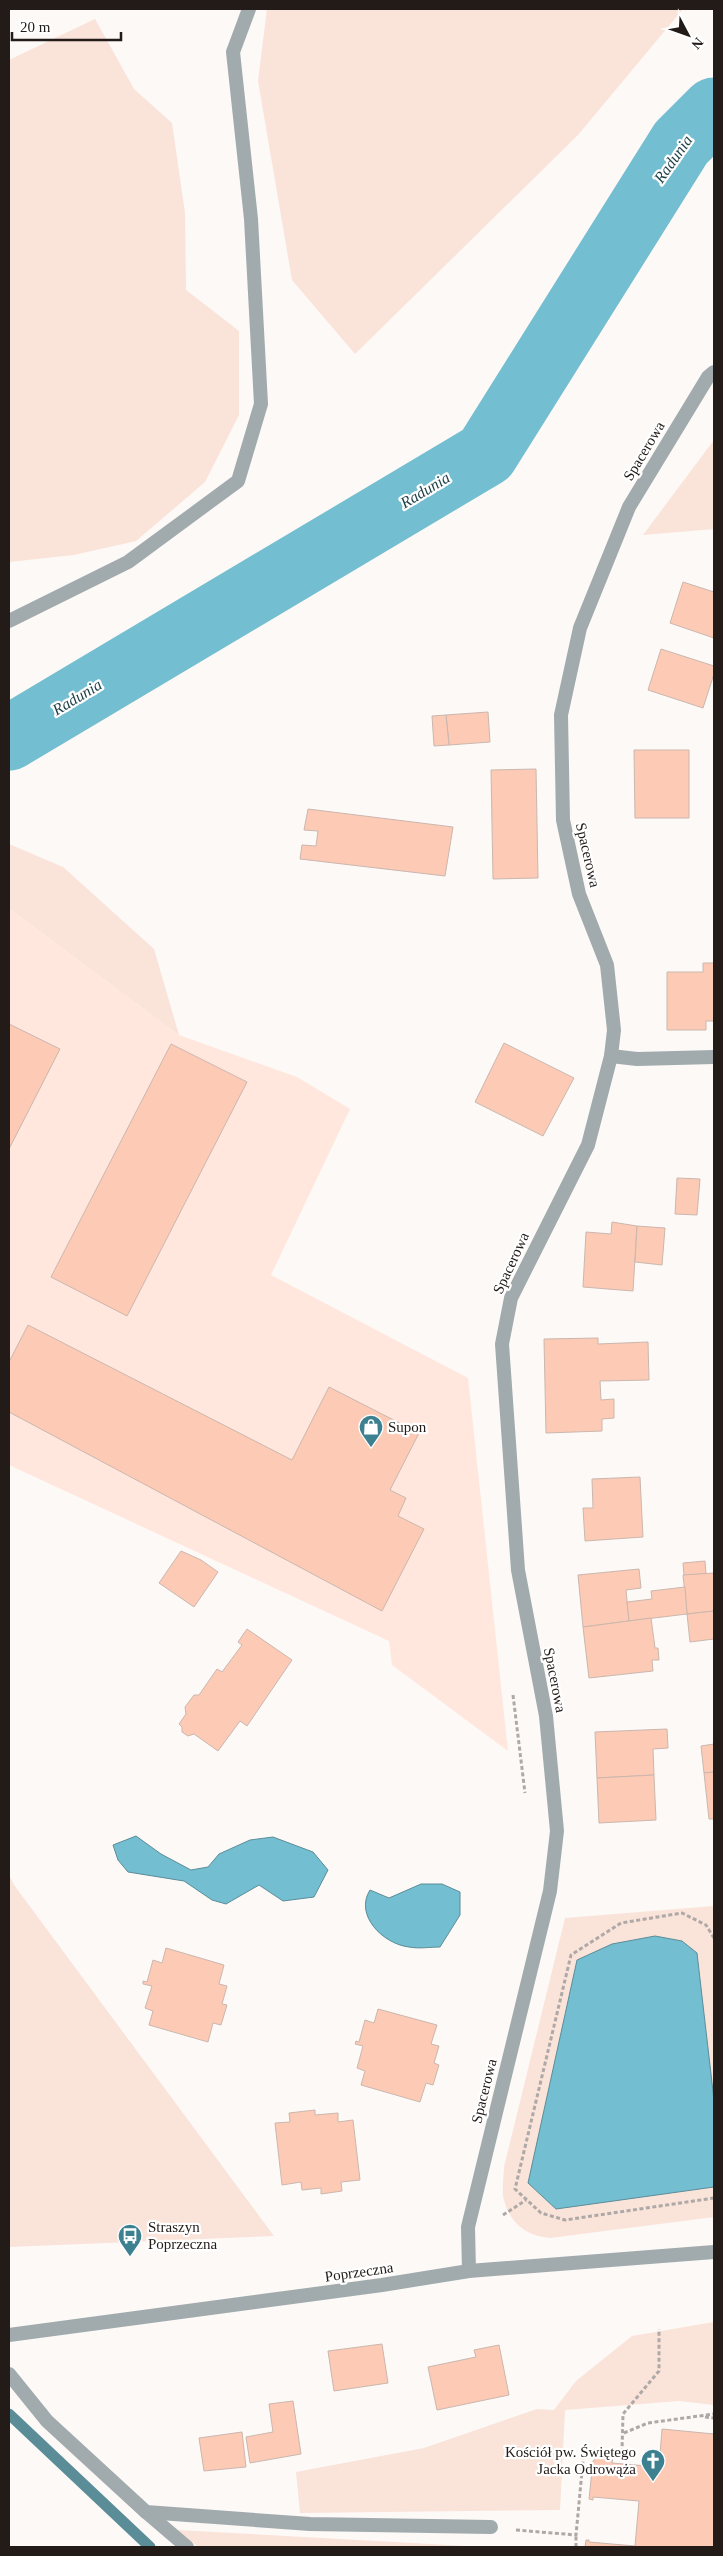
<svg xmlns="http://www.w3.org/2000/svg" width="723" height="2556" viewBox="0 0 723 2556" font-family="Georgia,serif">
  <rect width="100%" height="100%" fill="#fdf9f7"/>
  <path fill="#ffe7dd" d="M9 908 179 1035 297 1077 350 1109 271 1275 468 1378 508 1751 392 1665 389 1641 9 1465Z"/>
  <g fill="#fae3d9">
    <path d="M267 9H683L578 135 355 354 292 280 258 81Z"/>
    <path d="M95 19 134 89 172 123 185 213 186 290 239 331V415L205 482 136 541 74 555 9 562V60Z"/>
    <path d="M714 440V529L643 535Z"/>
    <path d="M9 844 63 867 154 949 179 1035 9 908Z"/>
    <path d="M9 1875 14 1885 274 2236 9 2247Z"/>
    <path d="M714 1906V2217L550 2238C527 2236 510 2224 504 2200 501 2190 504 2177 504 2167L565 1918Z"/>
    <path d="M714 2322V2405L679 2401 565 2410 560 2510 300 2513 296 2472 424 2448 537 2409 554 2410 576 2381 632 2336Z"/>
    <path d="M177 2530 484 2547H198Z"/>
  </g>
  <g fill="#73bed0" stroke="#5b8d99">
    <path d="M136 1836 161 1854 191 1870 208 1867 219 1854 250 1840 273 1837 313 1852 328 1870 314 1897 283 1901 259 1885 226 1904 212 1900 184 1881 128 1872 118 1860 113 1845Z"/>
    <path d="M421 1884H442L460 1892V1915L440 1947C430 1947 419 1949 409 1947 383 1944 354 1915 370 1890L389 1898Z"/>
    <path d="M655 1936 682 1941 697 1953 714 2100V2187L556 2209 528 2183 577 1960 612 1944Z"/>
  </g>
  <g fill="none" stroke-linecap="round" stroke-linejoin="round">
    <path stroke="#5b8d99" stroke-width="11" d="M9 2414 150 2547"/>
    <path stroke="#73bed0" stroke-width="65" d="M9 738 486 454 681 143 714 110"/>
  </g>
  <g fill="#fccab5" stroke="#cbb7ae">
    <path d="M683 582 714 592V638L670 623Z"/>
    <path d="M661 649 714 666V674L703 708 648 690Z"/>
    <path d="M488 712 490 742 449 745 446 715Z"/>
    <path d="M446 715 449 745 434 746 432 716Z"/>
    <path d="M634 750H689V818H635Z"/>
    <path d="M536 769 538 878 493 879 491 770Z"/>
    <path d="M308 809 453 827 445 876 300 859 302 845 316 846 318 831 304 830Z"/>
    <path d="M703 963H714V1021H706V1030H667V972H703Z"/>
    <path d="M9 1024 60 1049 9 1149Z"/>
    <path d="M504 1043 574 1078 543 1136 475 1102Z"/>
    <path d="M171 1044 247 1082 127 1316 51 1277Z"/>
    <path d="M677 1178 700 1179 697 1215 675 1214Z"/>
    <path d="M612 1222 637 1226 633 1291 583 1287 586 1232 611 1234Z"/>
    <path d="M637 1226 665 1228 662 1265 635 1262Z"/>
    <path d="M28 1325 292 1460 329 1387 419 1433 390 1490 406 1498 398 1516 424 1529 382 1611 9 1412V1362Z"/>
    <path d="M598 1338V1344L648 1342 649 1380 600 1381 601 1400 614 1399V1418L602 1419V1431L546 1433 544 1339Z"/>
    <path d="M640 1477 643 1537 585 1541 583 1508H593L592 1479Z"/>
    <path d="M181 1551 201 1560 218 1572 194 1607 159 1583Z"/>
    <path d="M705 1561 706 1574 684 1575 683 1563Z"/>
    <path d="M639 1569 641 1588 626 1590 629 1621 583 1627 578 1575Z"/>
    <path d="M714 1573V1611L687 1614 683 1575Z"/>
    <path d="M685 1587 687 1614 629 1621 627 1602 652 1599 651 1591Z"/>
    <path d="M714 1611V1639L690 1642 687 1614Z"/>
    <path d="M651 1618 655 1648H658L659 1660H652L653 1671 589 1678 583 1627Z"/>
    <path d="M247 1629 292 1660 247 1726 240 1721 218 1751 194 1734 188 1736 182 1732V1727L179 1724 186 1714 185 1707 194 1695H199L217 1669 222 1672 242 1645 238 1642Z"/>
    <path d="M667 1729 668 1748 653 1749 654 1775 597 1778 595 1732Z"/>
    <path d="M714 1744V1772L704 1773 701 1746Z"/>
    <path d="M714 1772V1819H709L704 1773Z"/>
    <path d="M654 1775 656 1820 599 1823 597 1778Z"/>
    <path d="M166 1948 224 1965 219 1984 227 1986 222 2004 227 2005 221 2025 213 2023 208 2042 149 2025 153 2011 145 2008 152 1986 143 1984V1981L147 1982 153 1960 162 1963Z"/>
    <path d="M378 2009 437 2025 431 2044 439 2046 434 2063 439 2065 433 2085 426 2083 420 2102 361 2085 365 2071 357 2068 363 2046 355 2044 356 2041 359 2042 365 2020 374 2023Z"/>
    <path d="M315 2110V2115L338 2113V2122L353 2120 360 2180 341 2182 342 2191 321 2194V2188L302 2190 301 2182 282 2185 275 2123 290 2122 289 2113Z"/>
    <path d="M382 2344 388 2383 334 2391 328 2351Z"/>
    <path d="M499 2345 509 2395 437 2410 428 2367 476 2357 474 2350Z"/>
    <path d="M293 2401 301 2454 250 2463 246 2437 273 2432 269 2404Z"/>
    <path d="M662 2429 714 2434V2547H585L586 2540H589V2542L635 2546 639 2501 593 2497V2500L589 2499 593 2461 600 2455 613 2457 612 2463 659 2467Z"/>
    <path d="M242 2432 246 2467 204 2471 199 2438Z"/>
  </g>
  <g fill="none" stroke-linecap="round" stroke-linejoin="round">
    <g stroke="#aea9a7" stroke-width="3" stroke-dasharray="4 2.5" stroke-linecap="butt">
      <path d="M513 1695 525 1793"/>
      <path d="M714 1938 706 1925 682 1913 621 1923 571 1955 515 2189 541 2213 565 2220 714 2198"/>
      <path d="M503 2215 526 2200"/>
      <path d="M705 2417 714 2418"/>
      <path d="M624 2433 648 2423 714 2414"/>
      <path d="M516 2530 576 2535 584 2450 622 2451 623 2414 659 2371V2329"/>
      <path d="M576 2547V2535"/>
    </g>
    <path stroke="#a1abad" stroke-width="14" d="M611 1056 637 1059 714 1057"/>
    <g stroke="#a1abad" stroke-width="14">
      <path d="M9 621 128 562 238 481 261 404 251 219 233 52 249 9"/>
      <path d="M469 2271 468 2227 550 1891 557 1831 546 1716 518 1570 502 1344 511 1298 588 1145 611 1056 614 1030 607 965 579 894 563 820 561 715 580 628 629 507 708 377 714 372"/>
      <path d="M9 2374 47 2421 146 2512 310 2524 491 2527"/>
      <path d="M146 2512 187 2547"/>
    </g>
    <path stroke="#a1abad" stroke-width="14" d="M9 2335 382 2285 469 2271 714 2252"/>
  </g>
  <defs>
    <symbol id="shop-pin" viewBox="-11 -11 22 30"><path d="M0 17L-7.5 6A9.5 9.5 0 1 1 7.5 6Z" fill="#3d8090" stroke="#fff"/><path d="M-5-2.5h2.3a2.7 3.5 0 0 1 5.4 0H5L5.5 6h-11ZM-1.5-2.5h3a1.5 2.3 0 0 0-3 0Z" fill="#fff"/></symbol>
    <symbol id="bus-pin" viewBox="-11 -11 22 30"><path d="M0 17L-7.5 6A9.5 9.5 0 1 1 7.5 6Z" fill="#3d8090" stroke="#fff"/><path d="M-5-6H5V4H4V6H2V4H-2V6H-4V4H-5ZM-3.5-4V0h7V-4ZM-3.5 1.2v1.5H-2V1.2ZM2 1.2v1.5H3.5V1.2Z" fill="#fff"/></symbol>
    <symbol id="church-pin" viewBox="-11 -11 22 30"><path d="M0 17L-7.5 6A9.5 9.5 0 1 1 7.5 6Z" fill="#3d8090" stroke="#fff"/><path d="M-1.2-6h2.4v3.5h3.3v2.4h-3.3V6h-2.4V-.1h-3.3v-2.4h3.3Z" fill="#fff"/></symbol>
  </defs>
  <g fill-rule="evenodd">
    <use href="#shop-pin" x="357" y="1413" width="28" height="38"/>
    <use href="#bus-pin" x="116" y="2222" width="28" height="38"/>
    <use href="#church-pin" x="639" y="2447" width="28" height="38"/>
  </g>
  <g text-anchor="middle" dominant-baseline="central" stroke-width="4.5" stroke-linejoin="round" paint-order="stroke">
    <g font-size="15" fill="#221b18" stroke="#fff">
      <text transform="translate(644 451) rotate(-59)">Spacerowa</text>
      <text transform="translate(588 855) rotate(77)">Spacerowa</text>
      <text transform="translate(511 1263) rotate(-65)">Spacerowa</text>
      <text transform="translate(555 1680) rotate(79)">Spacerowa</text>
      <text transform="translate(484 2091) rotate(-76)">Spacerowa</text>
      <text transform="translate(359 2272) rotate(-8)">Poprzeczna</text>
    </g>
    <g font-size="15" fill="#221b18" stroke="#fff" text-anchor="start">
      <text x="388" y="1427">Supon</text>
      <text x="148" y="2227">Straszyn<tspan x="148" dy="17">Poprzeczna</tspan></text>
      <text x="636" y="2452" text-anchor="end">Kościół pw. Świętego<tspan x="636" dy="17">Jacka Odrowąża</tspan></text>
    </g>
    <g font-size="16" font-style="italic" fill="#1b3f47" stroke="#fff">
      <text transform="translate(673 159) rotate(-55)">Radunia</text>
      <text transform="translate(425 490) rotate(-31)">Radunia</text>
      <text transform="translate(77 697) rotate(-31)">Radunia</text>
    </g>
  </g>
  <rect width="723" height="2556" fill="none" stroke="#221b18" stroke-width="20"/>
  <g transform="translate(688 35) rotate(131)" stroke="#ffffff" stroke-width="4" paint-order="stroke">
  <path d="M0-4L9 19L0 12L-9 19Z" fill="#221b18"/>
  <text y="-8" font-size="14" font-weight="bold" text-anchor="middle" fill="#221b18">N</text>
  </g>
  <path d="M12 32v8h109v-8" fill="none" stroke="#221b18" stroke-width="2.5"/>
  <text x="20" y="32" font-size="15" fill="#221b18" stroke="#ffffff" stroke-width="4" paint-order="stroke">20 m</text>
</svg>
